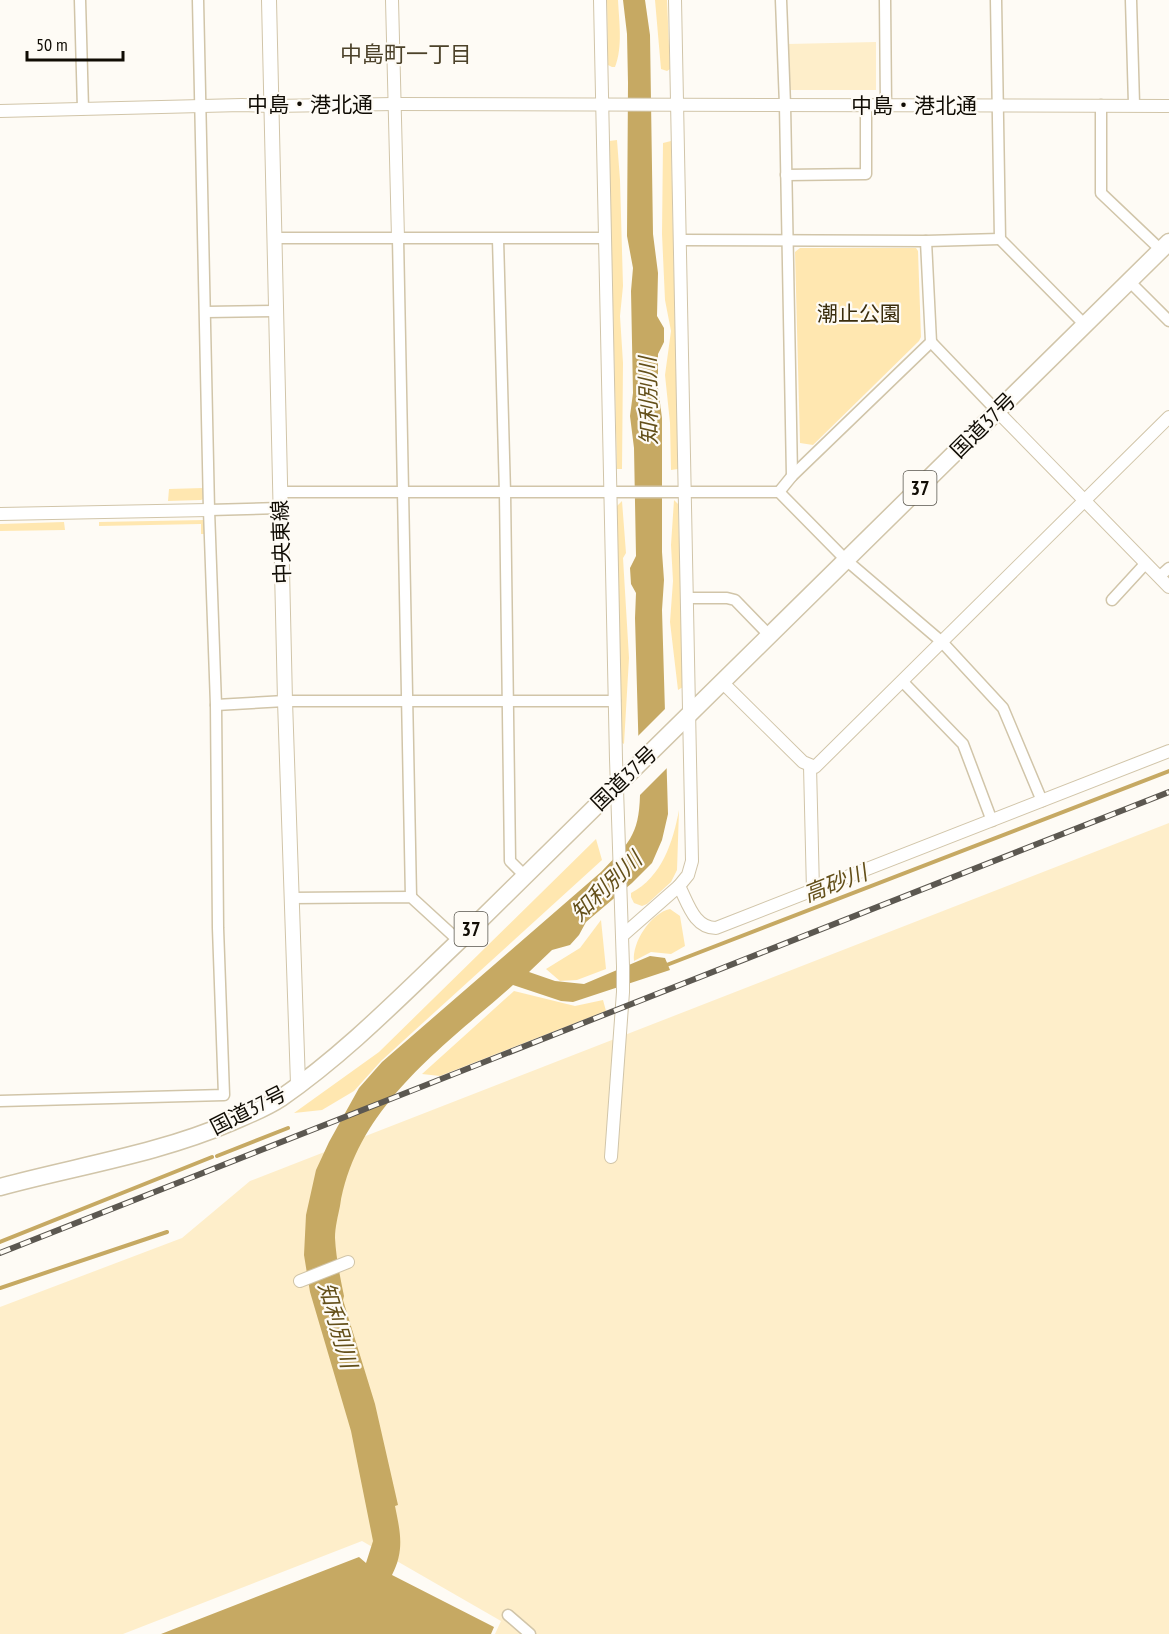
<svg xmlns="http://www.w3.org/2000/svg" width="1169" height="1634" viewBox="0 0 1169 1634" font-family="'PT Sans Narrow','Noto Sans JP',sans-serif">
  <rect width="100%" height="100%" fill="#fefbf5"/>
  <g fill="#feeeca">
    <path d="M876 42V90H789L788 44Z"/>
    <path d="M1169 823V1634H495L501 1621 362 1541 123 1634H0V1307L182 1238 250 1181Z"/>
  </g>
  <g fill="#ffe7b0">
    <path d="M607 0H618C619 21 623 47 615 67H612L608 65Z"/>
    <path d="M655 0H667L670 69 667 71 661 69Z"/>
    <path d="M617 140 620 180 623 286 620 316 623 363 622 469H617L609 141Z"/>
    <path d="M671 141 678 469 671 470 670 423 665 375 671 331 665 300 662 234 663 143Z"/>
    <path d="M800 248H916L918 251 921 337 919 341 813 445 800 443 795 252Z"/>
    <path d="M203 488V499L201 500 168 501 169 489Z"/>
    <path d="M674 500 678 504 683 687 678 690 670 622 673 581 671 545Z"/>
    <path d="M622 501 626 553 623 558 629 658 624 744 621 742 617 506Z"/>
    <path d="M205 520 204 534H201V524L99 526V522Z"/>
    <path d="M64 522 65 530 0 531V524Z"/>
    <path d="M679 810 677 870 671 882 647 904 642 906 634 903 631 897V893C662 877 673 842 679 810Z"/>
    <path d="M596 839 602 860 381 1061 354 1091 322 1110 294 1113 379 1052Z"/>
    <path d="M670 909 680 916 685 946 671 954 651 952 634 961C632 942 651 913 670 909Z"/>
    <path d="M601 920 606 969 577 980 560 981 546 969 580 948Z"/>
    <path d="M514 991 575 1006 603 1000 606 1011 440 1076 422 1074Z"/>
  </g>
  <path fill="#c6a963" d="M623 0H645L650 35 653 234 658 273 657 316 664 328V342L658 354V388L662 418V552L664 580 662 610 668 814 662 840 652 863 632 883 586 922 579 935 570 945 552 950 529 972 555 981 584 984 650 956 665 958 670 970 573 1002 561 1001 513 985C443 1047 356 1107 340 1206 338 1216 335 1227 335 1238 336 1257 340 1277 344 1296L343 1300 375 1404 398 1505 395 1506C400 1531 405 1550 392 1575L494 1627 491 1634H161L359 1557 366 1563 373 1541 351 1431 310 1292 304 1255 306 1215 316 1170 329 1142 359 1088 382 1062 601 872C628 844 639 836 640 795L635 618 636 593 631 584 630 568 636 556 634 448 630 416 633 393 631 291 633 268 627 236 628 83 627 34Z"/>
  <path fill="#fefbf5" d="M669 705 671 764 638 797 636 738Z"/>
  <g fill="none" stroke-linecap="round" stroke-linejoin="round">
    <g stroke="#c6a963" stroke-width="4">
      <path d="M664 966 1169 771"/>
      <path d="M217 1156 288 1128"/>
      <path d="M0 1242 212 1157"/>
      <path d="M0 1288 167 1232"/>
    </g>
    <defs>
      <g id="minor">
        <path d="M80 0 83 109"/>
        <path d="M781 0 785 105 792 476"/>
        <path d="M885 0 886 105"/>
        <path d="M996 0 1000 239 1085 325"/>
        <path d="M1131 0 1134 104"/>
        <path d="M1101 105V193L1161 250"/>
        <path d="M786 175 866 174V105"/>
        <path d="M274 238H604"/>
        <path d="M398 238 411 897"/>
        <path d="M498 239 505 493 510 861 525 876"/>
        <path d="M680 240 926 241 1000 239"/>
        <path d="M1129 281 1169 321"/>
        <path d="M206 312 275 311"/>
        <path d="M931 342 997 411"/>
        <path d="M280 492H779L846 560 942 642 1003 708 1042 801"/>
        <path d="M779 492 792 476 931 342 926 241"/>
        <path d="M209 510 280 508"/>
        <path d="M1160 576 1169 568"/>
        <path d="M688 598H727L735 600 770 636"/>
        <path d="M1112 600 1146 563"/>
        <path d="M902 681 963 744 992 821"/>
        <path d="M216 705 285 701H615"/>
        <path d="M291 898 411 897 459 941"/>
        <path d="M0 1101 224 1095 218 928 216 705 209 510 198 0"/>
        <path d="M508 1615 530 1634"/>
      </g>
      <g id="tertiary">
        <path d="M392 0 398 238"/>
        <path d="M600 0 616 759 623 966V992L611 1157"/>
        <path d="M0 111 242 105 272 106 394 104 1169 106"/>
        <path d="M997 411 1169 587"/>
        <path d="M0 514 209 510"/>
        <path d="M722 682 803 762 815 767 1169 417"/>
        <path d="M810 766 813 891"/>
        <path d="M679 886C688 903 694 928 716 928L1169 751"/>
        <path d="M622 936 679 886 688 875 692 861 675 0"/>
        <path d="M300 1281 348 1262"/>
      </g>
      <path id="secondary" d="M269 0 285 701 298 1084"/>
      <path id="trunk" d="M0 1187C77 1166 158 1154 232 1122 248 1115 266 1108 281 1098 346 1053 401 996 459 941L1169 242"/>
    </defs>
    <use href="#minor" stroke="#d1c5a9" stroke-width="13"/>
    <use href="#tertiary" stroke="#d1c5a9" stroke-width="14"/>
    <use href="#secondary" stroke="#d1c5a9" stroke-width="16"/>
    <use href="#trunk" stroke="#d1c5a9" stroke-width="19"/>
    <use href="#minor" stroke="#fff" stroke-width="10"/>
    <use href="#tertiary" stroke="#fff" stroke-width="12"/>
    <use href="#secondary" stroke="#fff" stroke-width="14"/>
    <use href="#trunk" stroke="#fff" stroke-width="16"/>
    <defs>
      <path id="rail" d="M0 1253 1169 792"/>
    </defs>
    <use href="#rail" stroke="#5c5851" stroke-width="6"/>
    <use href="#rail" stroke="#fefbf5" stroke-width="4" stroke-dasharray="11" stroke-linecap="butt"/>
  </g>
  <g text-anchor="middle" dominant-baseline="central" stroke-width="4.5" stroke-linejoin="round" paint-order="stroke">
    <g fill="#fefbf5" stroke="#57544c" stroke-width="1.5">
      <rect x="903.5" y="471" width="33" height="34" rx="4.5"/>
      <rect x="454.5" y="912" width="33" height="34" rx="4.5"/>
    </g>
    <g font-size="20" font-weight="bold" fill="#100c04">
      <text x="920" y="488">37</text>
      <text x="471" y="929">37</text>
    </g>
    <g font-size="21" fill="#100c04" stroke="#fefbf5">
      <text x="310" y="104">中島・港北通</text>
      <text x="914" y="105">中島・港北通</text>
      <text transform="translate(983 425) rotate(-45)">国道37号</text>
      <text transform="translate(281 542) rotate(-92)">中央東線</text>
      <text transform="translate(624 778) rotate(-44)">国道37号</text>
      <text transform="translate(248 1110) rotate(-27)">国道37号</text>
    </g>
    <g font-size="21" fill="#3a2d0d" stroke="#fefbf5">
      <text x="859" y="313">潮止公園</text>
    </g>
    <g font-size="22" fill="#4c422a" stroke="#fefbf5">
      <text x="406" y="54">中島町一丁目</text>
    </g>
    <g font-size="22" font-style="italic" fill="#634f19" stroke="#fefbf5">
      <text transform="translate(648 401) rotate(-91)">知利別川</text>
      <text transform="translate(835 883) rotate(-21)">高砂川</text>
      <text transform="translate(606 886) rotate(-44)">知利別川</text>
      <text transform="translate(338 1325) rotate(74)">知利別川</text>
    </g>
  </g>
  <path d="M27 51v9h96v-9" fill="none" stroke="#100c04" stroke-width="3"/>
  <text x="36" y="51" font-size="18" fill="#100c04" stroke="#fefbf5" stroke-width="4.5" paint-order="stroke">50 m</text>
</svg>
